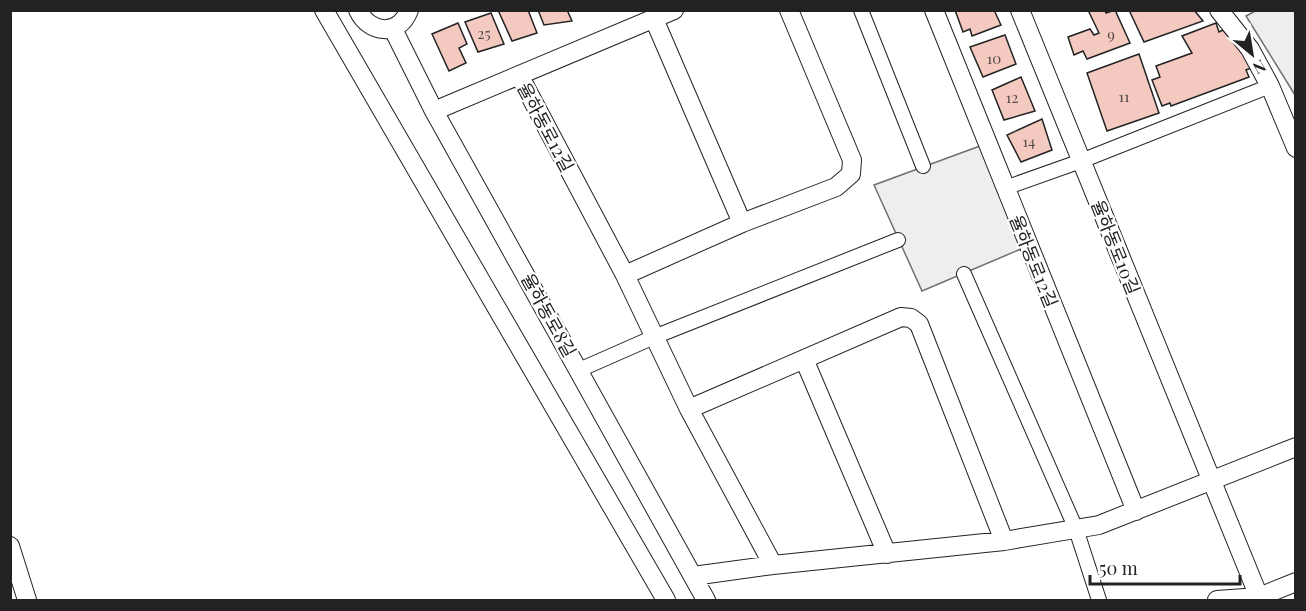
<svg xmlns="http://www.w3.org/2000/svg" width="1306" height="611" font-family="'Playfair Display','Noto Sans KR',serif">
<style>
.green{fill:#eee;stroke:#6f6f6f;stroke-width:1.5}
.building{fill:#f3c9c0;stroke:#222;stroke-width:1.5}
.lines{fill:none;stroke-linecap:round;stroke-linejoin:round}
.pedestrian-casing{stroke:#222;stroke-width:16}
.minor-casing{stroke:#222;stroke-width:20}
.pedestrian{stroke:#fff;stroke-width:14}
.minor{stroke:#fff;stroke-width:18}
.labels{text-anchor:middle;dominant-baseline:central;stroke-width:4.5;stroke-linejoin:round;paint-order:stroke}
.number-label{font-size:15px;fill:#564c4a}
.street-label{font-size:18px;fill:#222;stroke:#fff}
</style>
<rect width="100%" height="100%" fill="#fff"/>
<path class="green" d="M1255,11H1295V95L1246,16Z
M988,143L1028,246L922,291L874,185Z"/>
<path class="building" d="M498,10H528L537,33L512,41Z
M538,10H567L572,21L544,25Z
M955,10H994L1001,25L972,36L970,29L963,32Z
M1088,10H1105L1106,13L1115,10L1130,43L1087,59L1083,51L1074,55L1068,37L1090,29L1094,35L1099,33Z
M1129,10H1194L1203,21L1144,42Z
M491,13L504,44L478,52L465,22Z
M458,23L467,44L459,48L466,63L449,71L432,34Z
M1216,23L1219,32L1223,30L1254,67L1246,70L1249,77L1171,106L1170,103L1162,106L1152,80L1160,77L1156,66L1192,53L1182,36Z
M1005,35L1016,64L983,77L970,47Z
M1139,54L1159,113L1107,131L1087,73Z
M1021,77L1035,111L1004,120L992,90Z
M1042,119L1052,150L1021,162L1007,135Z"/>
<g class="lines">
<g class="pedestrian-casing">
<path id="pedestrian" d="M861,10L923,166
M1005,188L1081,161L1270,86
M964,274L1076,529L1099,600
M579,370L654,337L898,240"/>
</g>
<g class="minor-casing">
<path id="minor" d="M324,10L666,600
M358,10C369,34 399,37 409,10
M934,10L1136,511
M1020,10L1259,597
M1219,10L1250,49L1270,86L1296,148
M654,19L742,223
M393,29L434,111L706,600
M519,75L625,275L689,409L773,565
M434,111L674,10
M625,275L742,223L836,187L851,174L852,160L789,10
M804,359L887,554
M689,409L901,317L911,318L919,324L1004,541
M10,546L27,600
M693,576L773,565L1004,541L1099,525L1296,447
M1217,600L1259,597L1296,582"/>
</g>
<use href="#pedestrian" class="pedestrian"/>
<use href="#minor" class="minor"/>
</g>
<g class="labels">
<g class="number-label">
<text x="484" y="33">25</text>
<text x="1111" y="34">9</text>
<text x="994" y="58">10</text>
<text x="1124" y="96">11</text>
<text x="1012" y="97">12</text>
<text x="1029" y="141">14</text>
</g>
<g class="street-label">
<text transform="translate(546 127) rotate(62)">율하동로12길</text>
<text transform="translate(1116 247) rotate(68)">율하동로10길</text>
<text transform="translate(1034 261) rotate(68)">율하동로12길</text>
<text transform="translate(549 315) rotate(61)">율하동로8길</text>
</g>
</g>
<rect width="1306" height="611" fill="none" stroke="#222222" stroke-width="24"/>
<g transform="translate(1252 54) rotate(150)" stroke="#ffffff" stroke-width="4.5" paint-order="stroke">
<path d="M0-4.5L10 22L0 15L-10 22Z" fill="#222222"/>
<text y="-9" font-size="16" font-weight="bold" text-anchor="middle" fill="#222222">N</text>
</g>
<path d="M1090 575v9h150v-9" fill="none" stroke="#222222" stroke-width="3"/>
<text x="1099" y="575" font-size="18" fill="#222222" stroke="#ffffff" stroke-width="4.5" paint-order="stroke">50 m</text>
</svg>
